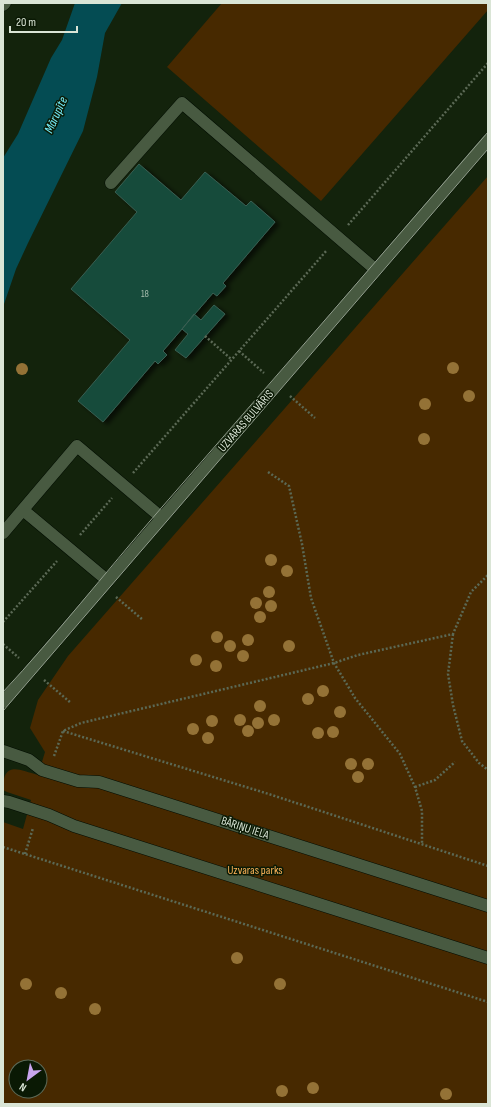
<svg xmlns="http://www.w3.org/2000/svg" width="491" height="1107" font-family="'Sofia Sans Condensed',sans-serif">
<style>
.green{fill:#472900;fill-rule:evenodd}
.water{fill:#044c53}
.building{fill:#124b3b;stroke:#3a5e52;filter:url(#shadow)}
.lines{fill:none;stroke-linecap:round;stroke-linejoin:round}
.minor-casing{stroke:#010c00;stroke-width:13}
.path{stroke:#5b6955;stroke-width:2.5;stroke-dasharray:2 2;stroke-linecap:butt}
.minor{stroke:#485a41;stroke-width:12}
.tram{stroke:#919e8c;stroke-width:1}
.tree{fill:#947236}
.labels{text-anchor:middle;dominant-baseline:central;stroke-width:3;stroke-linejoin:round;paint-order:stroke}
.number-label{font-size:10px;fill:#a8beaf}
.street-label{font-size:12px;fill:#dae5d6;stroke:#0a1904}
.park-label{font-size:12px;fill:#fdb359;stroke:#0a1904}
.water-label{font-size:13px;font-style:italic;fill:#74ecf9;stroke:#0a1904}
</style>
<defs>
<filter id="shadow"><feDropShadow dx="4.5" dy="2.5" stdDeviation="2" flood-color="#0009"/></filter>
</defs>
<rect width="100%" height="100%" fill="#13230c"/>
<path class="green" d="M222,3H488V10L321,201L167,67Z
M488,176V1104H3V822L23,829L31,800L7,792L3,790C3,760 19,770 38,775L45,752L30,728L38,700L68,656ZM16,1067H40V1091H16Z"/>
<path class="water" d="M75,3H122L105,33L97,77L83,131L28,243L16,269L3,307V158L18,134L51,58L62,40Z"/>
<path class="building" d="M139,164L181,200L205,172L246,206L251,201L275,222L223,283L226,286L217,296L213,293L163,351L167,355L158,364L155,361L103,422L78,401L130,340L71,289L137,212L115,192Z
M214,305L225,314L186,358L175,350L188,334L182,329L194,314L201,320Z"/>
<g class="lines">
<g class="minor-casing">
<path id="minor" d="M3,5L5,3
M111,183L182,103L376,270
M23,510L108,581
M3,533L77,446L162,518
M3,702L488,140
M3,751L29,760L42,770L78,781L99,782L488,906
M3,801L9,802L49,815L74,826L488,958"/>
</g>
<path class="path" d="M348,225L488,63
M205,336L231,359
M239,351L264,373
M290,396L315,418
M268,472L289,486L302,544L311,598L334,663L355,698L400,754L415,787L422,811V844
M133,473L327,250
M80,535L112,498
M116,597L143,620
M3,622L57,561
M453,634L448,674L453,705L462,741L479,763L488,770
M3,644L19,658
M44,680L71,703
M63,731L272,795L488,866
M54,756L63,731L81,723L334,663L358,655L453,634L471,592L488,575
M415,787L435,780L455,762
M3,847L488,1002
M25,854L33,828"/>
<use href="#minor" class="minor"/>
<path class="tram" d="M3,692C56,635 105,573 156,514C267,387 378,259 488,132
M3,711L488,149"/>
</g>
<g class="tree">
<circle cx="453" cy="368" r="6"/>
<circle cx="22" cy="369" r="6"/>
<circle cx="469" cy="396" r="6"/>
<circle cx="425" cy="404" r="6"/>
<circle cx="424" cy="439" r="6"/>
<circle cx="271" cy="560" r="6"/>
<circle cx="287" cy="571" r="6"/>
<circle cx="269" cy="592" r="6"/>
<circle cx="256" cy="603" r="6"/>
<circle cx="271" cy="606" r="6"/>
<circle cx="260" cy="617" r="6"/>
<circle cx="217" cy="637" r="6"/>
<circle cx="248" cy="640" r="6"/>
<circle cx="230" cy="646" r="6"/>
<circle cx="289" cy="646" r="6"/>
<circle cx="243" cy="656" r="6"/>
<circle cx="196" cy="660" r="6"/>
<circle cx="216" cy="666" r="6"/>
<circle cx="323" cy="691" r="6"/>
<circle cx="308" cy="699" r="6"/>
<circle cx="260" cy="706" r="6"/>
<circle cx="340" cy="712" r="6"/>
<circle cx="240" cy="720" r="6"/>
<circle cx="274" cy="720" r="6"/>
<circle cx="212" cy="721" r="6"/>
<circle cx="258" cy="723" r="6"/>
<circle cx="193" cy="729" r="6"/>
<circle cx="248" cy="731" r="6"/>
<circle cx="333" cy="732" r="6"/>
<circle cx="318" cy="733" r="6"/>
<circle cx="208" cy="738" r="6"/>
<circle cx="351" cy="764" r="6"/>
<circle cx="368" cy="764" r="6"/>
<circle cx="358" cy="777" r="6"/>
<circle cx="237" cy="958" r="6"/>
<circle cx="26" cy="984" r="6"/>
<circle cx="280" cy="984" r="6"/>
<circle cx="61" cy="993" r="6"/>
<circle cx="95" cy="1009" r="6"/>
<circle cx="313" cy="1088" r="6"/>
<circle cx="282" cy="1091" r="6"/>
<circle cx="446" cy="1094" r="6"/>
</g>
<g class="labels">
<g class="number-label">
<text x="145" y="294">18</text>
</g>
<g class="street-label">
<text transform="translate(246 421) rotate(-49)">UZVARAS BULVĀRIS</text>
<text transform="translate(245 828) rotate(18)">BĀRIŅU IELA</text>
</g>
<g class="park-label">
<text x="255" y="870">Uzvaras parks</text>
</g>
<g class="water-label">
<text transform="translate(56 115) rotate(-66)">Mārupīte</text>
</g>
</g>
<rect width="491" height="1107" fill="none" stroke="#dae5d6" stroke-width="8"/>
<g transform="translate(28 1079) rotate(212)"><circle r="19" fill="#0a1904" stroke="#5d6b58"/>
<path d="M0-3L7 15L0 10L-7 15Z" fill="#c9a5ee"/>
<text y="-6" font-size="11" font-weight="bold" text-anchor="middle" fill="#dae5d6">N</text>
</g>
<path d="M10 26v6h67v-6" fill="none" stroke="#dae5d6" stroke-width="2"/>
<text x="16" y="26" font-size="12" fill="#dae5d6" stroke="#0a1904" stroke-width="3" paint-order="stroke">20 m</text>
</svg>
